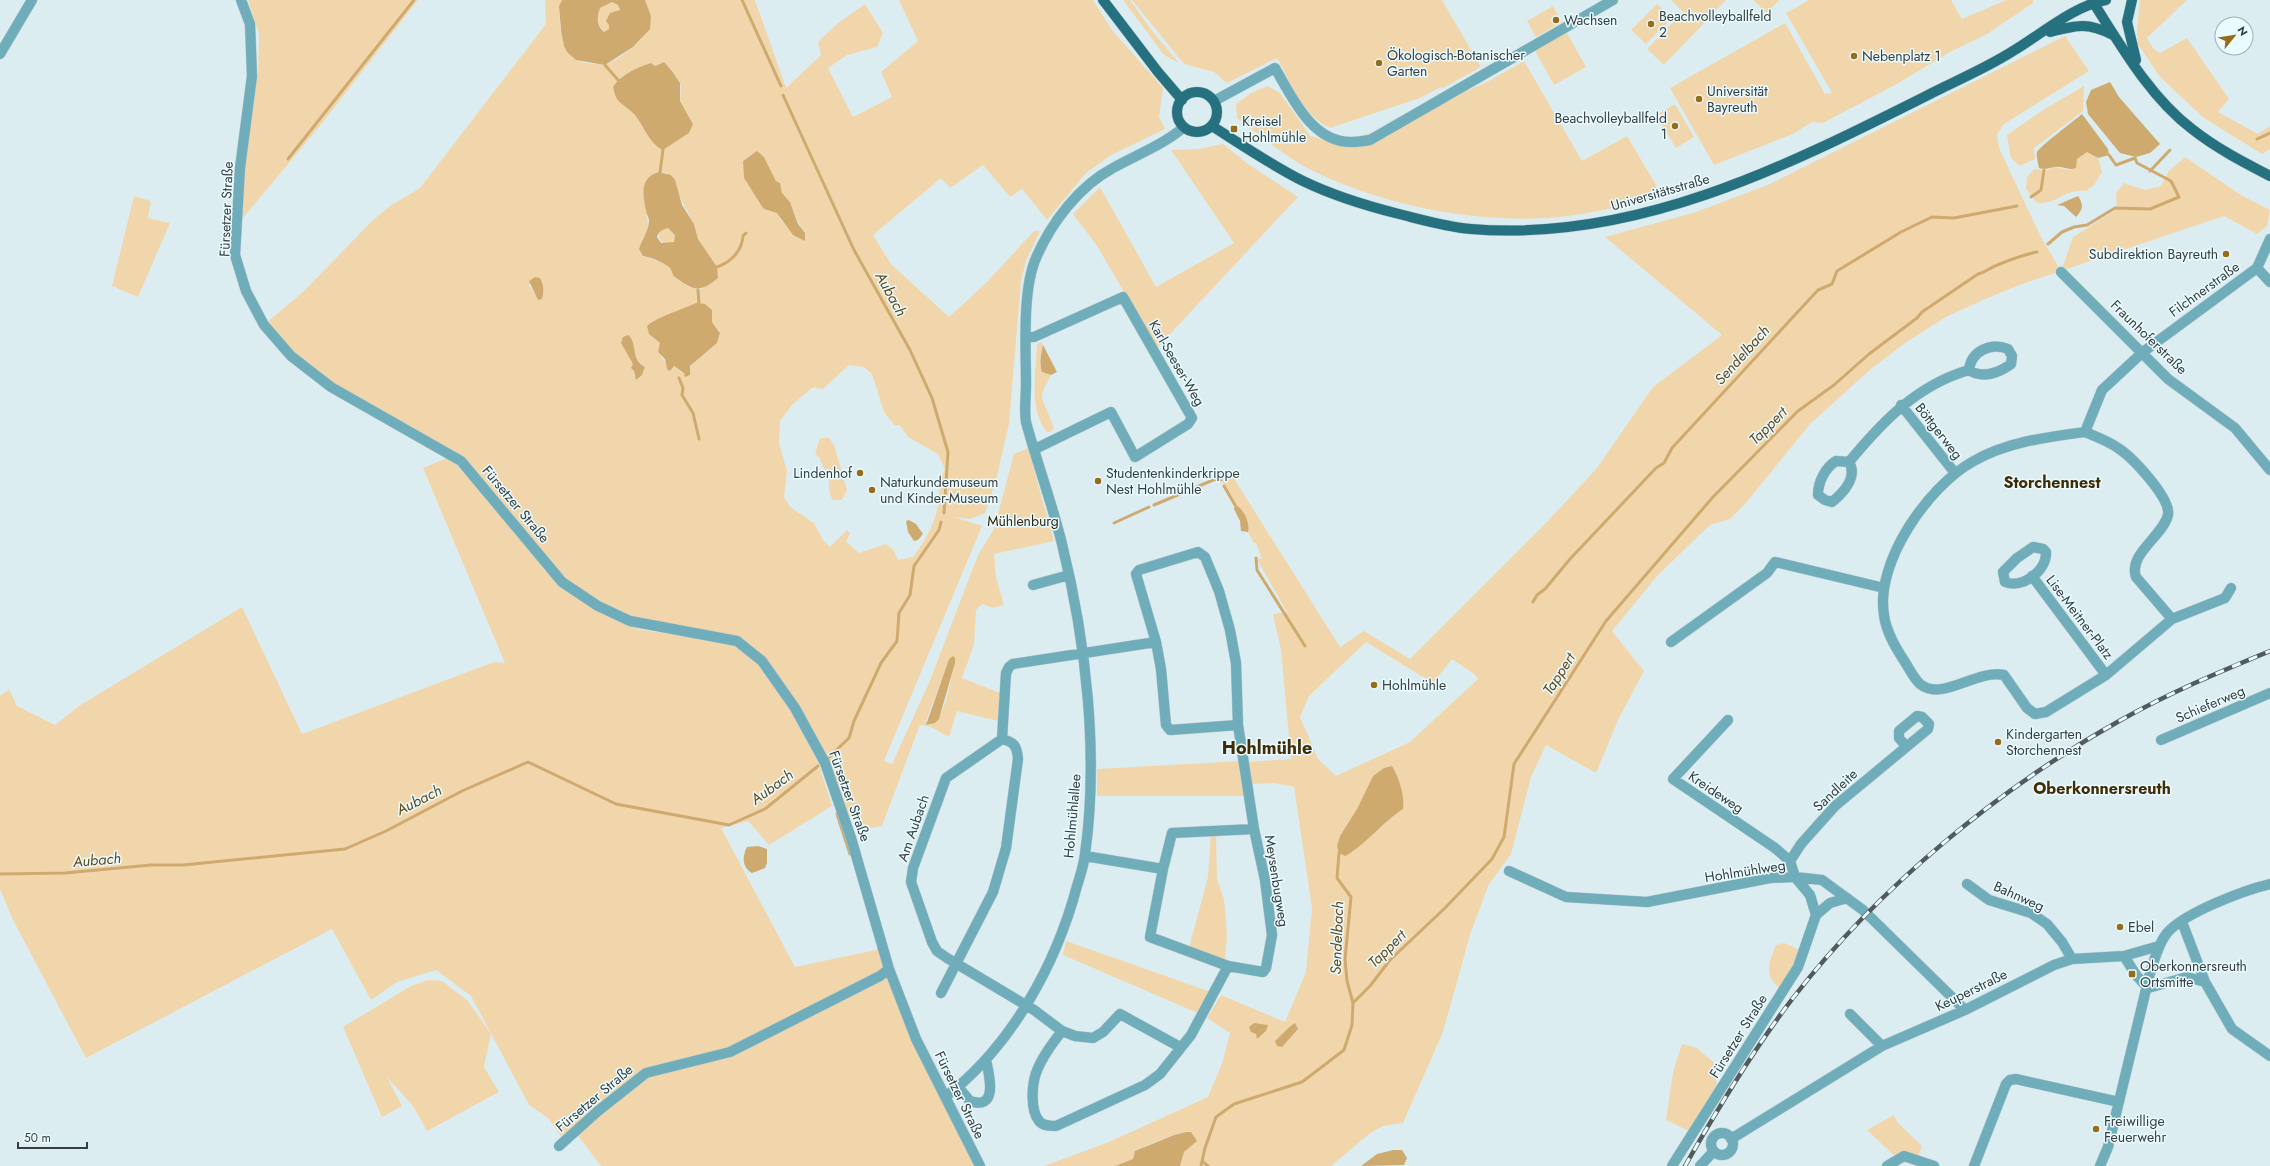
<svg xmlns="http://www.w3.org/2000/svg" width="2270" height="1166" font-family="Jost,sans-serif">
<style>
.green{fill:#f2d6ab;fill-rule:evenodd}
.water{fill:#cfaa6f;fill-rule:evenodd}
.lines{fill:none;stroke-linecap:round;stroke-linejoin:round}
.stream{stroke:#cfaa6f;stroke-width:3}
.minor-casing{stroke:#bbcace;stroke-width:11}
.major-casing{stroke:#bbcace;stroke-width:11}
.minor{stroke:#6fadbb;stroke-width:10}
.major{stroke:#267180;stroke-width:10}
.rail-casing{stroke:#525b5c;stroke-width:4.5}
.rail{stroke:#e9fbff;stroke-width:3;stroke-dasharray:9;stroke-linecap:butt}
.poi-dot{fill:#976c18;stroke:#e9fbff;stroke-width:1.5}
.labels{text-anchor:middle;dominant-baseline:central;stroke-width:3;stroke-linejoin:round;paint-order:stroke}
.poi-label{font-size:14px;fill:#373e3f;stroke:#e9fbff;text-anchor:start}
.street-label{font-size:14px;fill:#373e3f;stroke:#e9fbff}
.park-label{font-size:14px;fill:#36260b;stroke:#e9fbff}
.water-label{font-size:15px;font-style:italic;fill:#63491c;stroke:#e9fbff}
.quarter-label{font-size:16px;font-weight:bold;fill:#412c05;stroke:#e9fbff}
.district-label{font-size:18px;font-weight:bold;fill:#412c05;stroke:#e9fbff}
</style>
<rect width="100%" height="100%" fill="#dcedf2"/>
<path class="green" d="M248,0H418L319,127L237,225L252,76L258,75L259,34Z
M545,0H562C555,14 563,53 577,60C585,64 597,64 605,65C624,56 648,40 651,17C651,13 646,5 645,0H755L786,88L821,55L818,42L838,23L865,4L883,33L877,47L847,55L828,68L853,117L892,97L881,72L918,41L899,0H1093L1112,30L1163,88L1159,117L1165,129L1111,155L1086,173L1047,220L1022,189L1010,197L983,165L950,188L941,178L873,235L891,264L949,317L985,284L1034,231H1040L1026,261L1021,281L1009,424L995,484L985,513L970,519L954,517L982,526L884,761L892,764L929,683L978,555L994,529L1014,454L1028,448L1054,541L994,554L996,577L1004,605L993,608L982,604L976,610L974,645L962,678L1000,693L998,721L957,711L949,737L929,726L920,725L882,826L863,829L848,815L830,761L762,661L737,641L630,621L562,582L461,461L331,387L264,325L304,291L373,220L390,206L420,188L546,24ZM651,63L655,66L660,63L668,66L675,75L681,86L680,101L693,124L689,133L663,150C650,142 644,129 636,116C628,104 618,103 613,87L623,76ZM757,151L764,157L776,181L780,183L782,193L790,202L799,224L805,233L785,225L777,213L764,209L744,178L743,161ZM659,172L667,173L694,224L698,239L713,263L715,280L701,289L689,287L674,275L671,268L666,264L643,256L640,247C663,226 625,186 659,172ZM535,277L540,278L543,286V296L539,300L529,285ZM696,303L705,305L712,310V322L720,332C718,352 694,355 689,371L681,372C676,365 661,364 660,353C659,350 660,347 660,343L649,334L662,318ZM634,345C632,353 639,363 645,367L642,375L634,376L633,364L624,347ZM849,365L864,367L872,374L884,412L894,425H900L908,437L938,454L945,469C938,482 940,499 936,514C931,530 923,544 913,557L898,560L894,551L886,544L859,553L846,542L850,533L847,530L830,547L823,540L814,523L790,507L784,497L787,471L779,443L780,421L792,405L813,387L823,389ZM949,659L955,663C949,681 948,717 929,725L926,721Z
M1123,0H1130L1153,32L1179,63L1164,55Z
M1132,0H1442L1481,67L1443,88L1441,87L1420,98L1330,128C1303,116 1291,83 1277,58L1227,83L1214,72L1184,64Z
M1671,0H1726L1664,65L1647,49L1683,12Z
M1753,0H1779L1767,13Z
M1809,0H1951L1962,19L2006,0H2033V3L1987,34L1950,52L1895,85L1823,123L1812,122L1795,133L1714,165L1670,88L1785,23L1825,94L1832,93L1786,13Z
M2140,0H2187L2147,38L2153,48L2160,53L2187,38L2229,99L2218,112L2258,134L2270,126V149L2262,154L2204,118L2160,77L2138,44L2137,31Z
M612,2L618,5L620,10L613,14L609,30L604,32C596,26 597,16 600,8Z
M1657,4L1672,18L1646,44L1631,30Z
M1553,6L1562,22L1536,37L1527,21Z
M1566,31L1586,67L1554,85L1534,49Z
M2065,36L2089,71L2004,124L1997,134L1999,148L2041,237L2061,271L2073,237L2117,209L2116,193L2124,183L2145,190L2161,186L2169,171L2185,157L2241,195L2270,210L2267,226L2257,234L2224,216L2022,284L1983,300L1946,317L1908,341L1872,368L1810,424L1746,503L1730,519L1710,525L1658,575L1612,631L1644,671L1619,718L1596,773L1546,745L1531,777L1511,854L1488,886L1470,935L1443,1032L1403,1123L1383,1126L1369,1134L1331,1166H1180L1184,1152L1196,1141L1191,1132C1173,1132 1152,1144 1135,1151L1133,1159L1115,1166H1044L1109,1142L1208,1097L1222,1064L1230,1033L1207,1018L1221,995L1285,1022L1306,972L1312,908L1294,787L1274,783L1252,784L1249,762L1291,759L1281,650L1273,614L1287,612L1256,558L1262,559L1256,543H1254L1248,532C1252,520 1240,510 1234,503C1229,497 1225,488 1222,481L1233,477L1340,647L1364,631L1410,659L1547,522L1597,468L1653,387L1722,335L1605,237L1696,212L1770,184ZM1366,642L1433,683L1452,659L1474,674L1478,679L1410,742L1336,776L1318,759L1300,717L1309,696ZM1392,766C1417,805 1377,828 1352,853L1340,836L1357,809L1373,776Z
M1524,61L1582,161L1627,136L1659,190L1658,197C1629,205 1598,212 1568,216C1485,226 1386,207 1311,170C1284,156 1261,136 1237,118L1236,104L1251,93L1267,86L1280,93L1310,136L1338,144L1390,126L1487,82Z
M2084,86L2083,111L2034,148L2035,159L2020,166L2011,158L2007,135L2043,110Z
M1675,104L1694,137L1676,148L1656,115Z
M1223,144L1248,164L1298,197L1157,348L1097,246L1073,214L1100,187L1156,287L1234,243L1171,150L1199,149Z
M2087,151L2098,158L2102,172L2094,185L2086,191C2062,189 2058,205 2037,203L2026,189L2027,177L2034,169L2048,170L2055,167L2069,170L2075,168L2077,159Z
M134,196L151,201L148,218L170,223L138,297L112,286Z
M659 236a8 8 0 1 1 16 0a8 8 0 1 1-16 0Z
M1041,342L1043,345C1041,354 1039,363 1042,372L1051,375L1043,391L1042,398L1054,428L1050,432H1047C1028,409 1036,372 1037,344Z
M820,438H829L834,445L847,490L842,500H833C827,492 831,482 827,474C825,468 821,465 820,458L815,454Z
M449,457L508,520L561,584L637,629L736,644L760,663L791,711L818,762L832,806L769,845L748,821L721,828L795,967L880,949L978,1166H601L572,1128L561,1136L548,1118L529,1105L471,996L436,970L397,982L371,1000L332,929L86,1058L13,920L0,889V696L9,689L17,706L55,725L79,706L242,607L302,734L494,662L505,663L423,468Z
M1241,761L1245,796H1097V769Z
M1211,833H1216L1217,879L1224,899L1227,933L1225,961L1189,948L1208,877Z
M1066,941L1211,992L1200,1014L1063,955Z
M1784,943L1800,950L1797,962L1779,989C1777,985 1771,980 1770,976C1767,966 1772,954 1776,945Z
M428,980L442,981L468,1001L491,1034L484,1067L499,1092L427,1131L413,1106L387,1077L402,1106L382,1117L343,1027L411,986Z
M1682,1044L1697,1048L1714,1063L1717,1087L1689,1131L1666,1120L1673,1072Z
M1894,1115L1897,1122L1922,1146L1917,1159H1898L1867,1130Z"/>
<path class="water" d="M562,0H645L651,16L650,29L633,47L605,65L576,60L567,52L564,46L561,30L559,6ZM612,2L618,5L620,10L610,13L606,21L609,25V29L604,32C596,26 597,16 600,8Z
M664,62L672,71L680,83V101L693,124L689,133L663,150C649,144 643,124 634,114C629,108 621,105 617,99C615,96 614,91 613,87C620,75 638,67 651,63L655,66Z
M2110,82L2119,97L2160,144L2150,153L2136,157L2120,153L2088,114L2086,102L2091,90Z
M2082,114L2108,149L2109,155L2098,158L2087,152L2077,159L2076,168C2068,171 2063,166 2055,167C2048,168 2046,170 2039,168C2038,163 2036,156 2037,152C2039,147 2075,120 2082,114Z
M757,151L764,157L776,181L780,183L782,193L790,202L798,224L805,233V241L793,235L777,213L764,209L761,205L744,178L743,161Z
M659,172L671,175L675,180L682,205L694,224L698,239L717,267L718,278C699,294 693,290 675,277C672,275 672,269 669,267C661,261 652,258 643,256L639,249C642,240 649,230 649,220C649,217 646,214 646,211C643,196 639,177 659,172ZM668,228L675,235L674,242L661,243L657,237C658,232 663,229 668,228Z
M2078,196C2084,205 2083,210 2076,217L2064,206L2057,205Z
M535,277L540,278C544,284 544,292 542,299L538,300L529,281Z
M696,303L705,304L712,310V322L720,333L717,343L690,366V375L685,377L684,373L674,366L670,371L667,369L665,359L658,352L660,343L649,334L647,326C653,319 685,308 696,303Z
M628,335C638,343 630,359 645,367L642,375L636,380L634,371L631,368L633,364L621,343L623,337Z
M1043,345L1057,372L1051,375L1042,372C1039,363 1041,354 1043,345Z
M1235,505C1243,507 1251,524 1248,532L1241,531L1240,521L1234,509Z
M909,520L916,524L923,534L918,540L914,541L908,532L906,521Z
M953,656L955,658V663L939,719L935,723L926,725L949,659Z
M1392,766C1399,777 1405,796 1403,809C1385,820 1361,849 1345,856L1339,853L1337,846L1340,836L1357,809L1373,776L1384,768Z
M758,846L767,849V863L765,868L752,873C742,867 742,857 747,847Z
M1254,1023L1268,1025L1266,1031L1257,1039L1256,1034L1251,1032L1249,1027Z
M1295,1023L1298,1029L1282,1047L1277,1046L1275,1041C1282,1035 1287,1028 1295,1023Z
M1186,1132H1191L1197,1141L1184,1152L1180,1166H1115L1133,1159L1135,1151L1174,1135Z
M1393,1150H1402L1407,1158L1404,1165L1361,1166L1377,1154Z"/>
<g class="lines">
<path class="stream" d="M742,0L781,86
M605,65L618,80
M783,95L854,250L910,350L932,398L948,452L944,513
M2257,139L2270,133
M288,159L414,0
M2150,171L2170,150
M660,172L663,150
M2031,197L2041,190L2044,170
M2048,244L2062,232L2074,227L2087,225L2115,208L2150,209L2179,197L2171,181L2137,163L2135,158L2116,165L2109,155
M717,267C731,262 742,251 743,236L746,233
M698,290L699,304
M679,378L683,388L682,395L693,413L699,439
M1224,486L1235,505
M1154,505L1218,478L1221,480
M1114,523L1149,507
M1256,558L1257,570L1305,646
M1533,602L1537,595L1545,589L1570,559L1656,468L1664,463L1672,448L1818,290L1832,284L1837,271L1901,232L1932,217L1954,218L2017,206
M827,759L849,738L854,721L881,663L897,641L899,613L910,595L914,566L939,530L941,522
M837,814L850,854
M0,874L65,873L151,865H183L345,849L386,831L462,791L528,762L616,804L729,825L765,809L818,766
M1353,1003L1370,986L1390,960L1445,908L1492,859L1504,837L1514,764L1606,621L1713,497L1798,411L1834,385L1869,354L1917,318L1922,312L1978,274C1986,272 1988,269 1995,266C2009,260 2022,255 2037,252
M1202,1161L1208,1166
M1201,1166L1205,1148L1216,1117L1234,1104L1302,1082L1344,1050L1352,1025L1353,1003L1347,981L1345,959L1351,897L1337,878L1339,853"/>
<g class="minor-casing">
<path id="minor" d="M241,0L250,24L252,76L240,168L235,255L246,291L264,325L291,356L331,387L461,461L562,582L598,606L630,621L737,641L762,661L795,708L825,763L851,838L889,969L916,1039L980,1166
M0,54L32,0
M1214,101L1275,68C1292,97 1312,143 1352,142C1358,142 1364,141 1370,140L1613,0
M2257,268L2270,282
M2061,272L2168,379L2235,428L2270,470
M1026,337H1034L1123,297L1192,418L1188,424L1135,457L1111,412L1035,449
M1901,405L1955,473
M2085,432C2097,437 2108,441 2118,448C2132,457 2171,498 2168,515C2163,536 2128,554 2136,577L2172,619L2106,675L2046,712L2035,714L2027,708L2004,675C1976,669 1942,702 1920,684C1913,678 1908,666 1903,659C1894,645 1886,631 1884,615C1875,562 1928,487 1972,462C2006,442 2047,437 2085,432Z
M2085,432L2102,390L2143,352L2257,268L2270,239
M1836,461L1849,462C1858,477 1843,493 1832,502L1825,500L1818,495C1818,482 1825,468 1836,461Z
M1849,462C1882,422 1917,385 1969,370C1982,379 1999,373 2011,364L2012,356L2008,349C1991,342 1971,351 1969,370
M2033,547L2043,549L2046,552C2047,571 2022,589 2005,582L2003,572L2017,558Z
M2032,576L2106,675
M1033,585L1069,575
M2172,619L2225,598L2231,588
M1156,642L1136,574L1139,570L1198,552L1205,557L1219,591L1230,630L1236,663L1238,725
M1671,642L1767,573L1775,562L1884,588
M1728,720L1673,779L1775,848L1790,861
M2161,740L2270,693
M1085,856L1163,869L1172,833L1254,829L1238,725L1170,730L1166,725L1161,669L1156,642L1013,664L1009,667L1006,673L1002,739L946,778L913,868L911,882L932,942L937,951L947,958L1034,1010L1062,1031L1075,1036L1093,1038L1103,1032L1120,1014L1180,1047
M1790,861L1801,844L1835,806L1928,729L1929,724L1922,717L1917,716L1899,731V738L1906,746
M1790,861L1795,877L1810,895L1816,915
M1163,869L1150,937L1228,966L1263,972L1266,968L1272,935L1265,880L1254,829
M1509,871L1566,897L1647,902L1770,878L1795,877L1822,880L1863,910L1965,1010
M1967,884L1989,900L2031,913L2047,924L2062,942L2072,959
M2182,922L2205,982
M2124,956L2136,975L2148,988
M2148,988L2187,977L2205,982L2232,1029L2270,1056
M941,993L993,892L1006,848L1018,759C1017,746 1014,742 1002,739
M1850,1014L1882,1046
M1062,1031C1052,1044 1042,1057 1036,1073C1032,1085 1030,1110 1039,1121C1043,1126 1050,1126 1056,1126L1145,1085L1160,1074L1191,1035L1228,966
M958,1087L970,1101C999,1111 989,1074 986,1060
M945,1097C1011,1047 1056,965 1077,886C1080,876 1084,865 1085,854C1099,755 1086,641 1062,544C1052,503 1037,463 1026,422C1024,411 1026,396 1026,384C1026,349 1022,290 1036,258C1051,223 1079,186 1113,168C1138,154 1163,145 1184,127
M1711 1144a11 11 0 1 1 22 0a11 11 0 1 1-22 0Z
M1731,1139L1882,1046L1965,1010L2054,965L2072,959L2124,956L2159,946
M559,1146L598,1111L646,1073L730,1052L880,976L889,969
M1672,1166L1798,967L1816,915L1830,903L1847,898
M1700,1166L1714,1151
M1887,1166L1904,1156L1934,1166
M1974,1166L2006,1084L2010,1080L2016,1079L2119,1102
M2100,1166L2108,1147L2150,973C2155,959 2158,944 2167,933C2184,913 2244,890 2270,884"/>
</g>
<g class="major-casing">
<path id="major" d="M1103,0L1158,72L1182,100
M2132,0L2127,22L2136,60
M2093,2C2121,46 2150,97 2192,129C2216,148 2243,162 2270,176
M2050,32C2077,25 2088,22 2113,35
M1177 112a20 20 0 1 1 40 0a20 20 0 1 1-40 0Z
M1212,126C1242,145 1271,165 1303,181C1334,196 1367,206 1399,214C1423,220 1447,227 1471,229C1642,243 1796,161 1944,87C1967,76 1991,65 2013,51C2040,35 2075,5 2106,0"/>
</g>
<use href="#minor" class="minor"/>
<use href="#major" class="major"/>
<g class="rail-casing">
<path id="rail" d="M1685,1166C1718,1108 1753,1050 1793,998C1879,887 1999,788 2121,720C2169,693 2219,672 2270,651"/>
</g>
<use href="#rail" class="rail"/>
</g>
<g class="poi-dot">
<circle cx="1556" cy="20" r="4"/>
<circle cx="1651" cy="24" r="4"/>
<circle cx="1854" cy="56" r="4"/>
<circle cx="1379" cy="63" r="4"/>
<circle cx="1699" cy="99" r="4"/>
<circle cx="1675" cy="126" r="4"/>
<rect x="1230" y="125" width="8" height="8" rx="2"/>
<circle cx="2226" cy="254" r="4"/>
<circle cx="860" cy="473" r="4"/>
<circle cx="1098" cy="481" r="4"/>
<circle cx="872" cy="490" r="4"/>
<circle cx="1374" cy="685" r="4"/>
<circle cx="1998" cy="742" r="4"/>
<circle cx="2120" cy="927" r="4"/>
<rect x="2128" y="970" width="8" height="8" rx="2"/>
<circle cx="2096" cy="1129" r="4"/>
</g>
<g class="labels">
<g class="poi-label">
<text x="1659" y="16">Beachvolleyballfeld<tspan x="1659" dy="16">2</tspan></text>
<text x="1564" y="20">Wachsen</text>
<text x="1387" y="55">Ökologisch-Botanischer<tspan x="1387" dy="16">Garten</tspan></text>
<text x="1862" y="56">Nebenplatz 1</text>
<text x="1707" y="91">Universität<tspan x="1707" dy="16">Bayreuth</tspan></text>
<text x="1667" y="118" text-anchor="end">Beachvolleyballfeld<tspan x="1667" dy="16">1</tspan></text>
<text x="1242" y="121">Kreisel<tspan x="1242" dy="16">Hohlmühle</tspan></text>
<text x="2218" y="254" text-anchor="end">Subdirektion Bayreuth</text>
<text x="852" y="473" text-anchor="end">Lindenhof</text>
<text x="1106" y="473">Studentenkinderkrippe<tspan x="1106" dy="16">Nest Hohlmühle</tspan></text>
<text x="880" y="482">Naturkundemuseum<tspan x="880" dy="16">und Kinder-Museum</tspan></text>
<text x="1382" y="685">Hohlmühle</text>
<text x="2006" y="734">Kindergarten<tspan x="2006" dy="16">Storchennest</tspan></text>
<text x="2128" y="927">Ebel</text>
<text x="2140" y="966">Oberkonnersreuth<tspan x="2140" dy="16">Ortsmitte</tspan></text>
<text x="2104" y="1121">Freiwillige<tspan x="2104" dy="16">Feuerwehr</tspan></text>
</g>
<g class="street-label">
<text transform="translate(1660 192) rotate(-16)">Universitätsstraße</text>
<text transform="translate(226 209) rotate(-88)">Fürsetzer Straße</text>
<text transform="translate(2204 289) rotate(-36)">Filchnerstraße</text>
<text transform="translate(2149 337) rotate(44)">Fraunhoferstraße</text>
<text transform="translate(1177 363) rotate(60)">Karl-Seeser-Weg</text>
<text transform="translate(1939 431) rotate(52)">Böttgerweg</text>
<text transform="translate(516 504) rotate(50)">Fürsetzer Straße</text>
<text transform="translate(2080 617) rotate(53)">Lise-Meitner-Platz</text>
<text transform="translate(2210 704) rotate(-23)">Schieferweg</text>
<text transform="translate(1835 790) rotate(-43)">Sandleite</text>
<text transform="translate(1716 792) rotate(34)">Kreideweg</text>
<text transform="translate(850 796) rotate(70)">Fürsetzer Straße</text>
<text transform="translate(1072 816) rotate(-85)">Hohlmühlallee</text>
<text transform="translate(913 828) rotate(-71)">Am Aubach</text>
<text transform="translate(1745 871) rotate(-9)">Hohlmühlweg</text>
<text transform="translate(1277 881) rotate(81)">Meysenbugweg</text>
<text transform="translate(2019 896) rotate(24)">Bahnweg</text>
<text transform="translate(1971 990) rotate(-26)">Keuperstraße</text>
<text transform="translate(1738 1036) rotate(-58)">Fürsetzer Straße</text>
<text transform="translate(960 1095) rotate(64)">Fürsetzer Straße</text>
<text transform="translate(594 1098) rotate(-40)">Fürsetzer Straße</text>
</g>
<g class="park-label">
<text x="1023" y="521">Mühlenburg</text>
</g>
<g class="water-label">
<text transform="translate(891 294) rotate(61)">Aubach</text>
<text transform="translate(1742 355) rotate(-48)">Sendelbach</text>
<text transform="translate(1768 426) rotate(-45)">Tappert</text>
<text transform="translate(1559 674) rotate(-57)">Tappert</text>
<text transform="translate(772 787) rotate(-36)">Aubach</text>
<text transform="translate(419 800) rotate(-27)">Aubach</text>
<text transform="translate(97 860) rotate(-5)">Aubach</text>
<text transform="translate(1337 938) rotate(-88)">Sendelbach</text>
<text transform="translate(1387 949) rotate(-45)">Tappert</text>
</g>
<g class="quarter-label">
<text x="2052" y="482">Storchennest</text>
<text x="2102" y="788">Oberkonnersreuth</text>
</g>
<g class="district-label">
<text x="1267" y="748">Hohlmühle</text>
</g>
</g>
<g transform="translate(2234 36) rotate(60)"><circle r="19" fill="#e9fbff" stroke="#a2afb2"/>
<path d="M0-3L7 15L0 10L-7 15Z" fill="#976c18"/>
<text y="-6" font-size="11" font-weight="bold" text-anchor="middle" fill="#373e3f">N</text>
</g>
<path d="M18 1142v6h69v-6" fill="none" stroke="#373e3f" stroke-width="2"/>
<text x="24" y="1142" font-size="12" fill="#373e3f" stroke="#e9fbff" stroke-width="3" paint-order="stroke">50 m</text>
</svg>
